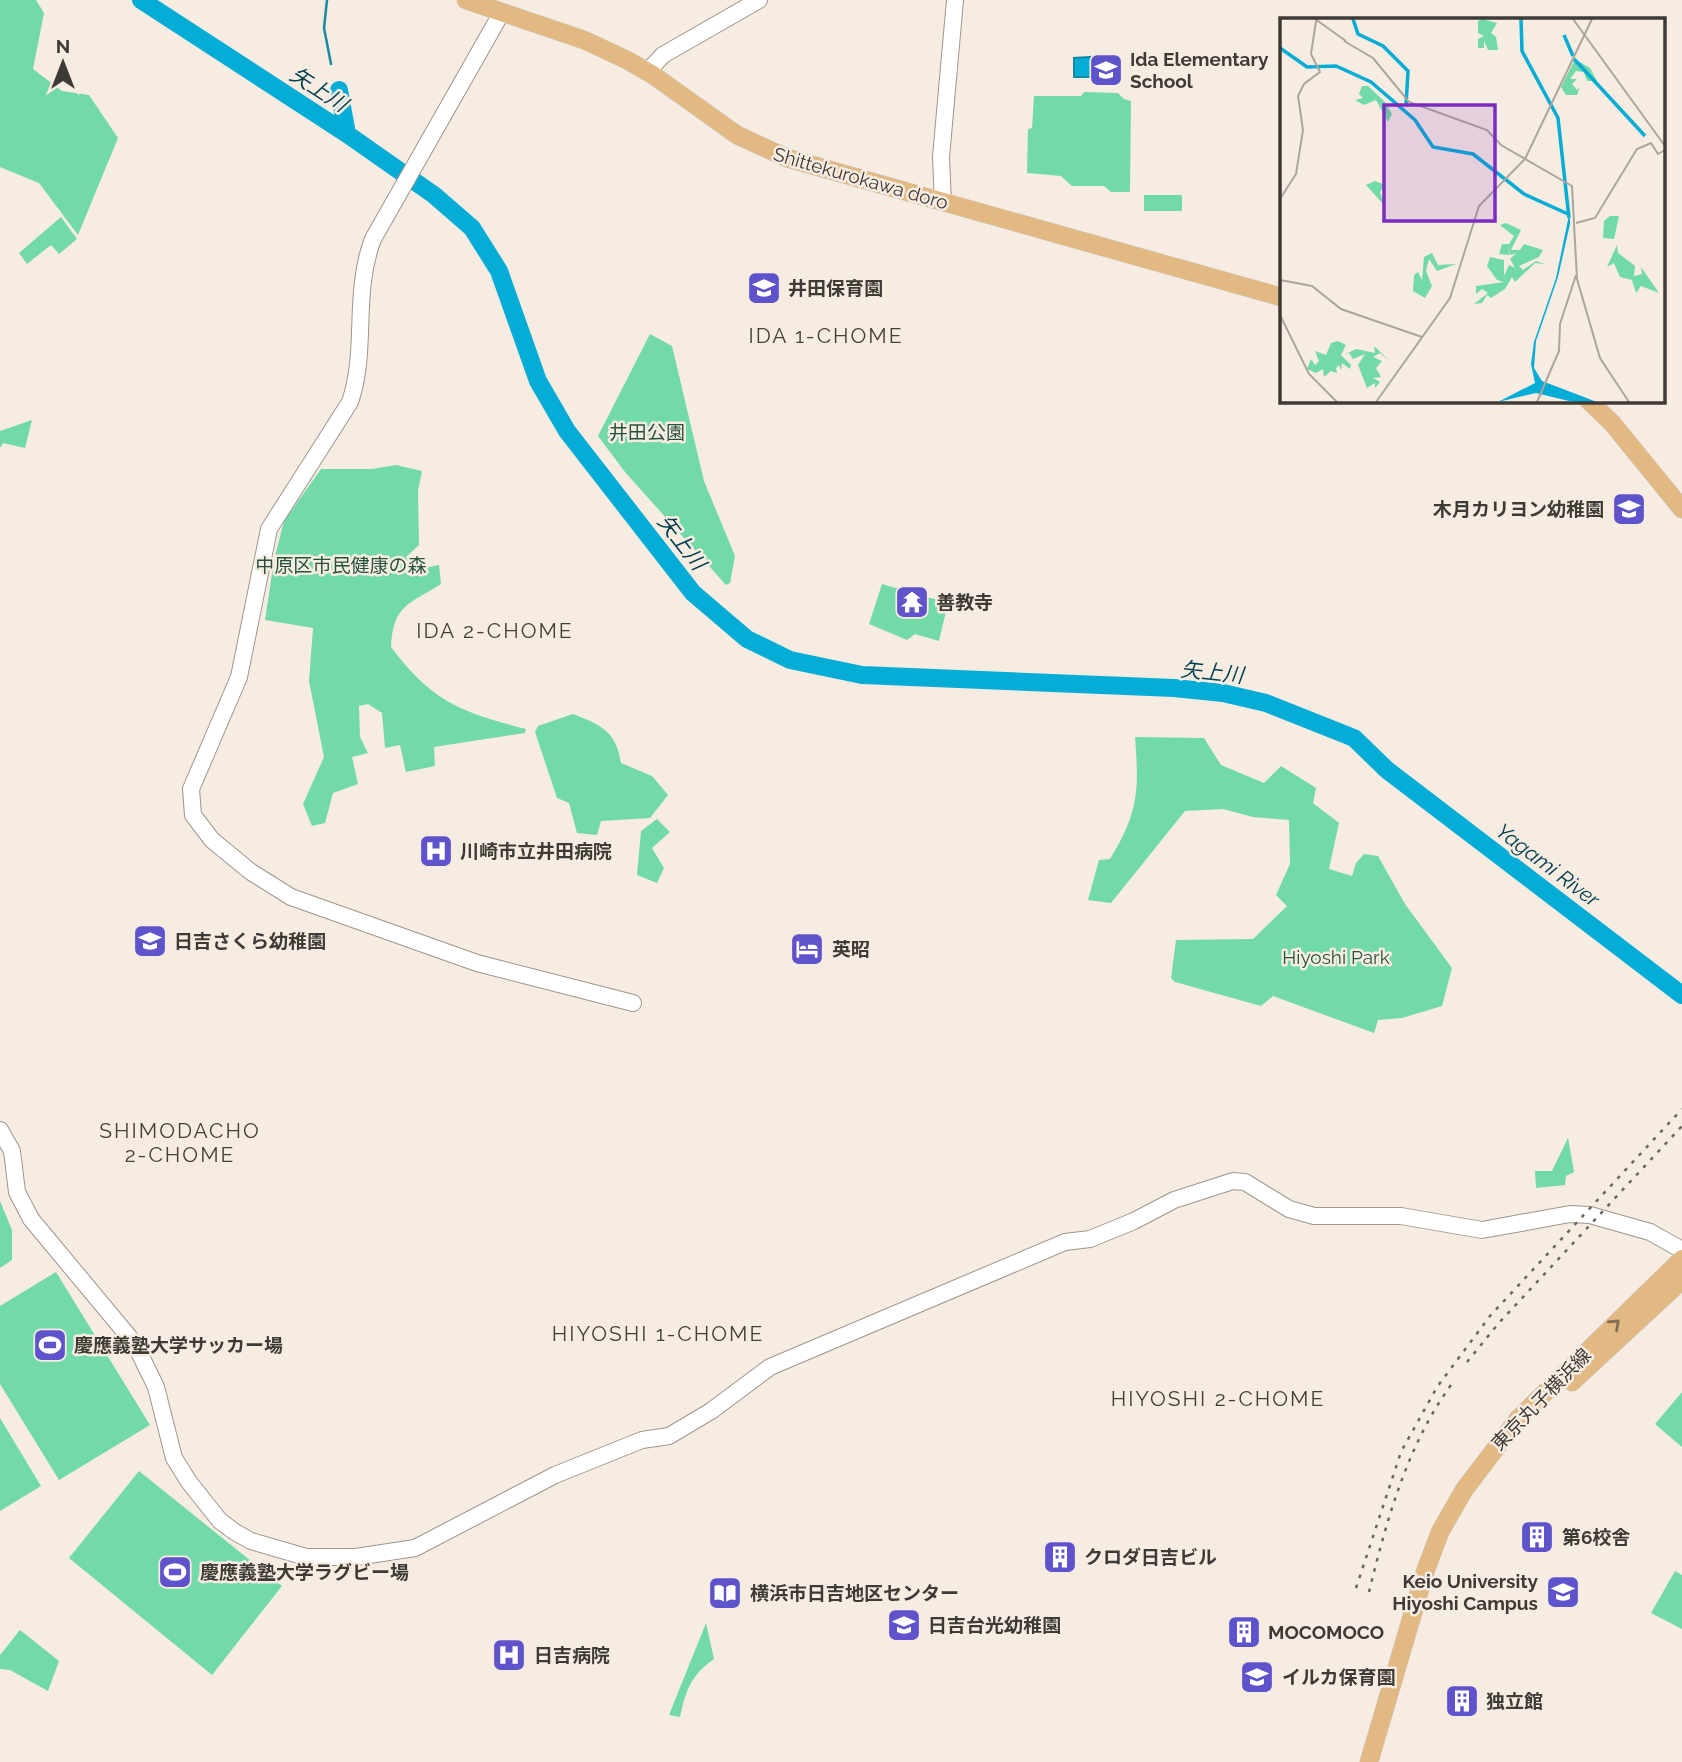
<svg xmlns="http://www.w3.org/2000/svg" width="1682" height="1762" font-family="Raleway,'Noto Sans JP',sans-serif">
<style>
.green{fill:#72d9a8}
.water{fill:#05acd5;stroke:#168aa5;stroke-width:2}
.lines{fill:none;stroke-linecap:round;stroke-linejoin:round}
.stream{stroke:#168aa5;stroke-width:2.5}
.river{stroke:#05acd5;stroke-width:18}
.secondary-casing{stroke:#9f958c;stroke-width:18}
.primary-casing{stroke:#cdcccb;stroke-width:19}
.secondary{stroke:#fff;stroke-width:16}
.primary{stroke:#e2b982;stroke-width:18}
.rail{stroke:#6b655f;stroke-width:2.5;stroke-dasharray:3.5 7;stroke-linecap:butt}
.oneway{stroke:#806d54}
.labels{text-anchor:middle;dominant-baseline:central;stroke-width:5;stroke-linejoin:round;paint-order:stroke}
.poi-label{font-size:19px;font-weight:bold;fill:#3e3a36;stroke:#f7ece2;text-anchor:start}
.street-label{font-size:19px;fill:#3e3a36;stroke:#f7ece2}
.park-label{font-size:19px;fill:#24523d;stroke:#f7ece2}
.water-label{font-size:21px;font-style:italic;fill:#013f50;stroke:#f7ece2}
.neighbourhood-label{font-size:21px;letter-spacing:2px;fill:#473e36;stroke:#f7ece2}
.inset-river{fill:none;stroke:#05acd5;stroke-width:3.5}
.inset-road{fill:none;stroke:#ada59d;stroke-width:2}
.view{fill:#7b2cbf;fill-opacity:0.15;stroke:#7b2cbf;stroke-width:3.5}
.inset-edge{fill:none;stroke:#3e3a36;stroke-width:3.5}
</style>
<rect width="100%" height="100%" fill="#f7ece2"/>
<path class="green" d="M0,0H36L44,13L33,69L62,91L89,95L118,138L78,235L39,183L0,167Z
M1084,92L1118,93L1124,99L1131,101L1130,192H1111L1104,186H1072L1061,176L1027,173L1028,129L1032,128L1034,96H1081Z
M1144,195H1182V211H1144Z
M61,217L77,239L59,254L51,245L27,264L19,253Z
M650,334L672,346L704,481L735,556L730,583L726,585L625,472L598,436Z
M32,420L25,448L3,443L0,448V431Z
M396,465L422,471L418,491L419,545L406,557L414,570L439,565L441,584C410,604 393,604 391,647C432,702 461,712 526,729L525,733L434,747L435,766L406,772L400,745L385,748L382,713L368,704L359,706L360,737L368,753L352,757L358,784L333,793L325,823L312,826L303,804L324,757L309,681L313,628L265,620L274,560L284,521L321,469H372Z
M882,584L948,603L939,641L915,634L907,640L869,624Z
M573,714C601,725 616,731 621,763L652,776L668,795L650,818L601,821L597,835L577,833L569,803L557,798L535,732L538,726Z
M1135,737L1204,738L1221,765L1264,783L1281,766L1316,788L1313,803L1339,823L1329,869L1352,876L1356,863L1364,854L1378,856L1405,904L1452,968L1442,1006L1402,1018L1378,1020L1374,1033L1273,996L1261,1006L1175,982L1171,978L1176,940L1253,939L1287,906L1276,895L1290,864L1289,820L1253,817L1223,809L1185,811L1111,903L1088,900L1099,860L1110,859C1139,812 1139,790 1135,737Z
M657,819L670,832L652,848L664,868L657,883L637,875L641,831Z
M1568,1138L1574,1172L1566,1176L1565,1185L1536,1188L1535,1171H1552Z
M0,1201L12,1230V1260L0,1268Z
M56,1272L150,1425L59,1480L0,1384V1306Z
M1682,1392V1447L1655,1424Z
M0,1418L41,1486L0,1511Z
M139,1471L282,1586L212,1675L69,1558Z
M1675,1571L1682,1575V1629L1651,1613Z
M706,1623L714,1659C691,1675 686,1690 680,1717L669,1715Z
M20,1630L59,1661L48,1691L10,1670L0,1669V1655Z"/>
<path class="water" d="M1106,56L1110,57V77H1074V58Z"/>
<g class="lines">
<path class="stream" d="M327,0L324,28L331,64"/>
<path class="river" d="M141,0L347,134L434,195L472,228L499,271L538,381L567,431L693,593L747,639L790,660L862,675L1174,688L1223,693L1266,703L1354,738L1387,770L1682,995
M339,90L347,134"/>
<g class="secondary-casing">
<path id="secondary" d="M502,12L373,239C352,294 368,350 350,402L269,529L239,677L191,789L193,815L212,840L251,872L291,897L477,963L633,1003
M648,71L663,55L759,0
M943,202L941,157L955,0
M0,1130L12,1151L17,1192L31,1219L135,1344L156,1387L174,1458L189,1482L220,1521L235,1532L251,1541L306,1557H356L415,1548L555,1475L642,1440L669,1436L711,1411L770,1367L1065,1242L1090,1239L1134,1221L1174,1200L1233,1181L1245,1182L1289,1209L1314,1216H1401L1482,1230L1570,1214L1590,1215L1650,1232L1682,1250"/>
</g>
<g class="primary-casing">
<path id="primary" d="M466,0L584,40L627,60L653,75L737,135L787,158L1281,297
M1589,401L1612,423L1682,509
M1572,1382L1682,1280
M1369,1762L1425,1572L1440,1532L1464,1490L1518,1419L1682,1259"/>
</g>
<use href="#secondary" class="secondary"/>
<use href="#primary" class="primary"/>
<path class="rail" d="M1467,1362L1498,1324L1682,1126
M1356,1588L1401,1452L1437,1387L1490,1316L1682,1109
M1369,1592C1387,1519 1407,1446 1451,1385"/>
</g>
<defs><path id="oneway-chevron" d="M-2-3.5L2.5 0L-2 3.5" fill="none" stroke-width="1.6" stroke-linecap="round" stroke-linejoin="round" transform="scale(1.75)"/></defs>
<use class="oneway" href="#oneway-chevron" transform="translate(1615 1324) rotate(-43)"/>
<defs>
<g id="school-square" transform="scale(1.75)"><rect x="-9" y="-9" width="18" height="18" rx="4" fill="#5f53cc" stroke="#f7ece2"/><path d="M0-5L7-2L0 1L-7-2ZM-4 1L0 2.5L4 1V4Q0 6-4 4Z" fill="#fff"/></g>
<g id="temple-square" transform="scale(1.75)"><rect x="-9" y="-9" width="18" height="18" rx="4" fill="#5f53cc" stroke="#f7ece2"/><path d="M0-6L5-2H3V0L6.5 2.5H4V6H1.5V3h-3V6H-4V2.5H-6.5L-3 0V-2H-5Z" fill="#fff"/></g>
<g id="hospital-square" transform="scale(1.75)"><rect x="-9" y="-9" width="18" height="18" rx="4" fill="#5f53cc" stroke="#f7ece2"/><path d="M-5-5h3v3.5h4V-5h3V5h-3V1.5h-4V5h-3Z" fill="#fff"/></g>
<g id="hotel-square" transform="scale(1.75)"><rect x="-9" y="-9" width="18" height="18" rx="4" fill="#5f53cc" stroke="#f7ece2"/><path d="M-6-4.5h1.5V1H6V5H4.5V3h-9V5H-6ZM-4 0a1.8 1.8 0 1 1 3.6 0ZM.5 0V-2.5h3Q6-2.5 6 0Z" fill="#fff"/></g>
<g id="stadium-square" transform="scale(1.75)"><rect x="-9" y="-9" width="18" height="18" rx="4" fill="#5f53cc" stroke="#f7ece2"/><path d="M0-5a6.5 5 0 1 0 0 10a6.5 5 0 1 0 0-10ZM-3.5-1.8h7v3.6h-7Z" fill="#fff"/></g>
<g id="building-square" transform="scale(1.75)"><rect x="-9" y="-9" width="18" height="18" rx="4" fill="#5f53cc" stroke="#f7ece2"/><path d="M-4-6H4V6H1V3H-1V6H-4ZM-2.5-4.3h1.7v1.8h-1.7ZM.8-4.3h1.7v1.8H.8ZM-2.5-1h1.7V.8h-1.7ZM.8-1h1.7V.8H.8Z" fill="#fff"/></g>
<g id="university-square" transform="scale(1.75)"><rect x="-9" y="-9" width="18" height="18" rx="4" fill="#5f53cc" stroke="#f7ece2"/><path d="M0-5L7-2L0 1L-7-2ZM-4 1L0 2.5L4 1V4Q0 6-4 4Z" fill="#fff"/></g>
<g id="library-square" transform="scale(1.75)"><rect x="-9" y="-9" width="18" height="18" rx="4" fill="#5f53cc" stroke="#f7ece2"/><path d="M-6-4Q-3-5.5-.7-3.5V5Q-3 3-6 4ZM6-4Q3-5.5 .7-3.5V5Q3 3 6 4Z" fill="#fff"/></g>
</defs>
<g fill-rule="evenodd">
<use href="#school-square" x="1106" y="70"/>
<use href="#school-square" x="764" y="288"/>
<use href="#school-square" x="1629" y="509"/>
<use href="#temple-square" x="912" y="602"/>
<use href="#hospital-square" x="436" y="851"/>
<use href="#school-square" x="150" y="941"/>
<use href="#hotel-square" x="807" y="949"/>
<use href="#stadium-square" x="50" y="1345"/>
<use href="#building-square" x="1537" y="1537"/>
<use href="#building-square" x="1060" y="1557"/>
<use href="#stadium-square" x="175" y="1572"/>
<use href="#university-square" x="1563" y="1592"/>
<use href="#library-square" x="725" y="1593"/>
<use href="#school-square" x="904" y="1625"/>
<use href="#building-square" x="1244" y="1632"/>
<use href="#hospital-square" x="509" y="1655"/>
<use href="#school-square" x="1257" y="1677"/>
<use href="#building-square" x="1462" y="1701"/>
</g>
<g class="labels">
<g class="poi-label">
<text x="1130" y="59">Ida Elementary<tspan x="1130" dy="22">School</tspan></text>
<text x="788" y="288">井田保育園</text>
<text x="1604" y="509" text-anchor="end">木月カリヨン幼稚園</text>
<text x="936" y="602">善教寺</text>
<text x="460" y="851">川崎市立井田病院</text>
<text x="174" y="941">日吉さくら幼稚園</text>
<text x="832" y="949">英昭</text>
<text x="74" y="1345">慶應義塾大学サッカー場</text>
<text x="1562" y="1537">第6校舎</text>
<text x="1084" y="1557">クロダ日吉ビル</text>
<text x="200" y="1572">慶應義塾大学ラグビー場</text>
<text x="1538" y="1581" text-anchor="end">Keio University<tspan x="1538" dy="22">Hiyoshi Campus</tspan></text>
<text x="750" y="1593">横浜市日吉地区センター</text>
<text x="928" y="1625">日吉台光幼稚園</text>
<text x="1268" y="1632">MOCOMOCO</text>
<text x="534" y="1655">日吉病院</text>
<text x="1282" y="1677">イルカ保育園</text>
<text x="1486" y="1701">独立館</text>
</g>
<g class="street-label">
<text transform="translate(861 178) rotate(16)">Shittekurokawa doro</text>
<text transform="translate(1541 1399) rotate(-46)">東京丸子横浜線</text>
</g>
<g class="park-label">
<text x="647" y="432">井田公園</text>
<text x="341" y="565">中原区市民健康の森</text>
<text x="1336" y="957">Hiyoshi Park</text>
</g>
<g class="water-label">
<text transform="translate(319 89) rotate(33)">矢上川</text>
<text transform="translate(682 542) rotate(52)">矢上川</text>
<text transform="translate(1212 672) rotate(6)">矢上川</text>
<text transform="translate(1548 865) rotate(37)">Yagami River</text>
</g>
<g class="neighbourhood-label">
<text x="826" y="335">IDA 1-CHOME</text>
<text x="495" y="630">IDA 2-CHOME</text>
<text x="180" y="1130">SHIMODACHO<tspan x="180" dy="24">2-CHOME</tspan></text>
<text x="658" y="1333">HIYOSHI 1-CHOME</text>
<text x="1218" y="1398">HIYOSHI 2-CHOME</text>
</g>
</g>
<g transform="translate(1280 18)">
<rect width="385" height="385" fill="#f7ece2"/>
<path d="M202,1L217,5L211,15L216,19L218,32H208L204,23V30H198V21L204,18L198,15V3ZM295,41L310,50L317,63H307L304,54L296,53L290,61H297L292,66L297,72L300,69L297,77H286L281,69ZM82,68H88L105,84L112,96L108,104L96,82L84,87L75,82L83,80L79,76ZM95,163L105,167L100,174L104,187L86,167ZM330,198H339L334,221L323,220L324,203ZM226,205L241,212L231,232H240L244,226L263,232L259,239L239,248L243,252L256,243L265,246L255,245L235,264L232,259L225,271L211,280L207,277L202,285L194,286L208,275L202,271L196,276V268L224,264L217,262L207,248L210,239L224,242V258L229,247L235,250L230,241L236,235L231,237L228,229L230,237L219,236L222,226H229L234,218L220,207ZM337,227L338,235L355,248L354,258L362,256L361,249L379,275L361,268L356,275L352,262L340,259L334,245L327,249ZM152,235L158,247L176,246L157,253L149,241L146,253L152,268L145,280L133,273L134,257L138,254L142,262L144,239ZM58,323L66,327L61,337L71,347L70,351L62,345L61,352L59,347L56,350L57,355L51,353L44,359L43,351L36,355L27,351L31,341L35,347L39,343L35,333L46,337L51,325ZM94,328L110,343L100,335L93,339L102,343L96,350L101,359L93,360L100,364L95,370V365L87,370L78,347L85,336L73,341L69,335L64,337L76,331L95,335Z" fill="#72d9a8"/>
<path d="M289,197L290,202V206L278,259L256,323L254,350L262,363L317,384H293L256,375L218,384L255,365L251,346L254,324L276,260Z" fill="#05acd5"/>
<path class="inset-river" d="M73,1L78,16L103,28L128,53L126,87M241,1L242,33L278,100L289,200M284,17L293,38M0,30L27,49L56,48L91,64L135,102L153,129L193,136L244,176L288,196M294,41L365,118"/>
<path class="inset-road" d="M35,1L66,23M293,1L385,128M64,23L93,40L129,84L207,112L221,127L292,168L297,261L320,340L349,384M0,181L16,156L23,112L18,78L24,66L40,54L31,36L36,3M296,205L315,200L357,131L371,125L378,136L385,132M0,262L32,268L61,291L142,319M0,297L29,356L57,384M96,384L170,280L199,188L245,141L312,1M257,384L279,333L280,306L296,257"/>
<path class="view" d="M104,87H215V203H104Z"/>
<rect width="385" height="385" class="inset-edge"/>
</g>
<g transform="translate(63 63)" stroke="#f7ece2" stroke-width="5" paint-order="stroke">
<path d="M0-5L12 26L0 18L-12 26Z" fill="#3e3a36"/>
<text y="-10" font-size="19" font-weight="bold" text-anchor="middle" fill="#3e3a36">N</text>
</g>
</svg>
